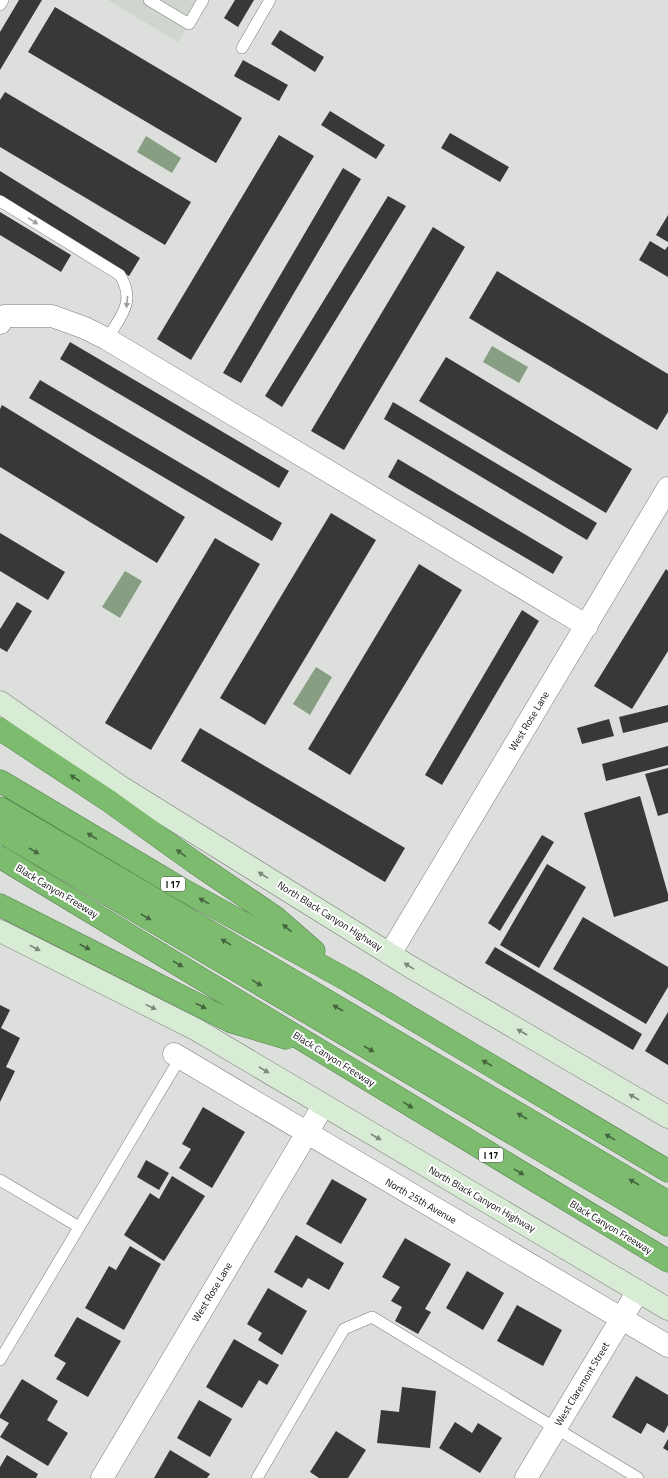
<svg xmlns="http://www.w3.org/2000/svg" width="668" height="1478" font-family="'Titillium Web',sans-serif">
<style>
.built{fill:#cfd6cd}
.water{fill:#889e83}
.building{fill:#373937}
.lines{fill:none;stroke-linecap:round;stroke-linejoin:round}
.lane-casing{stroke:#7c7e7c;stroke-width:12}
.street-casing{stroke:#7c7e7c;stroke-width:23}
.secondary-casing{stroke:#7c7e7c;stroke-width:23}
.highway-casing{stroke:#567f4d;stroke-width:23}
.lane{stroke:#fff;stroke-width:11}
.street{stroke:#fff;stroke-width:22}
.secondary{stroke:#d8ebd4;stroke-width:22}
.highway{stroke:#7dbc6f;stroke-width:22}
.oneway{fill:#9e9f9e}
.oneway2{fill:#45653e}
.oneway3{fill:#7d887a}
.labels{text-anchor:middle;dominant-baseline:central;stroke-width:4;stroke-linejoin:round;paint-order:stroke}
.shield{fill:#fff;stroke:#565656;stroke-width:1}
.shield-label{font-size:9px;font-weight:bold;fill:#0d0e0d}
.street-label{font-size:10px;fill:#0d0e0d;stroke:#fff}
</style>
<rect width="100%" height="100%" fill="#dddfdc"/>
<path class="built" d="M108,0H203L178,42Z"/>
<path class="water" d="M146,136L181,158L172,173L137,152Z
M492,346L528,367L519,383L483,362Z
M125,571L142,581L120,618L102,607Z
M316,667L332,677L310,715L293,704Z"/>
<path class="building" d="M19,0H42L0,70V32Z
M235,0H254L238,27L224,18Z
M55,7L242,118L216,163L28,52Z
M280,30L324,57L315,72L271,44Z
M243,60L288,85L279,101L234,76Z
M5,92L191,202L165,245L0,147V100Z
M330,111L385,145L376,159L321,125Z
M450,133L509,167L500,182L441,148Z
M279,135L314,156L191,360L157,339Z
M343,168L361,179L241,383L223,373Z
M0,171L140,258L129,276L0,197Z
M388,196L406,206L282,407L265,396Z
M0,212L71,255L61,272L0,235Z
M668,215V242L656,235Z
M433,227L465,247L344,450L311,431Z
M650,241L665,250L668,246V277L639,260Z
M497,271L668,374V412L657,430L469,318Z
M70,342L289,471L279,488L60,359Z
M446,357L632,469L606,513L419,401Z
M40,380L282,523L272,541L29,398Z
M393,402L597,523L587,540L384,419Z
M2,405L185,517L157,563L0,467V409Z
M398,459L563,557L553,574L388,477Z
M331,513L376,540L265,725L220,698Z
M0,533L65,572L48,600L0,571Z
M215,538L260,564L151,750L105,723Z
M419,564L462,590L350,775L308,749Z
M666,569L668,571V651L632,709L594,686Z
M17,602L32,611L7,652L0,648V629Z
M522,610L539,621L442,785L425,775Z
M668,705V722L623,733L619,717Z
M609,719L614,736L582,744L577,728Z
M200,728L405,848L385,882L181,761Z
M668,746V765L606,781L602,764Z
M668,768V813L658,816L645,774Z
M640,796L668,894V901L614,917L584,813Z
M542,835L554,842L500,931L488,923Z
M547,864L586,887L539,968L500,945Z
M583,917L668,967V987L646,1024L553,969Z
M495,947L642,1034L633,1050L485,963Z
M0,1005L10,1010L1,1028L20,1038L6,1067L15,1071L0,1102Z
M668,1012V1065L645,1051Z
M203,1107L245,1132L212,1188L179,1168L191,1149L182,1144Z
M146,1160L169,1173L159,1190L137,1177Z
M172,1176L205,1196L164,1261L124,1235L150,1193L159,1199Z
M332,1179L367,1199L341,1244L306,1224Z
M296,1235L344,1263L329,1290L308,1278L302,1288L274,1272Z
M405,1238L451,1264L425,1309L431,1312L418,1334L395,1321L402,1307L391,1301L400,1287L382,1277Z
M130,1246L161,1264L124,1330L85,1308L109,1266L116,1270Z
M467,1271L504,1293L483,1330L446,1308Z
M268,1288L307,1311L282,1355L258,1340L262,1333L247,1324Z
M517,1305L562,1330L543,1366L497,1341Z
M77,1317L121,1341L88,1397L56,1379L66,1363L54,1356Z
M234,1339L279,1365L267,1385L259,1380L242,1408L206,1387Z
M636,1376L668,1395V1425L664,1433L647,1423L641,1434L612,1417Z
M22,1379L58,1401L47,1420L68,1433L48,1466L0,1437L9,1423L0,1418V1415Z
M402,1387L436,1391L430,1448L377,1443L381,1410L399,1412Z
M199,1400L232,1419L210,1457L177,1438Z
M455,1422L472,1433L478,1423L502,1438L480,1473L439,1448Z
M336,1431L366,1450L348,1478H319L310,1472Z
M668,1439V1451L663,1448Z
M170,1450L210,1474L207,1478H154Z
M7,1455L38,1474L36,1478H0V1467Z"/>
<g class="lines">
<g class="lane-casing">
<path id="lane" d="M149,0L189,24L203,0
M0,5L3,0
M242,48L270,0
M0,201L120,275C136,302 121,316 107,339
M0,1180L79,1227
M0,1360L180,1058
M257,1478L344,1329L372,1317L638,1478"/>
</g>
<g class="street-casing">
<path id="street" d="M0,323L4,316H52L85,328L107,339L587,626
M390,954L668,488
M174,1054L668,1346
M102,1478L323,1106
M526,1478L638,1291"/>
</g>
<g class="secondary-casing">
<path id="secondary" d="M0,702L118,785L409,966L668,1117
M0,931L197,1030L668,1309"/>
</g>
<g class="highway-casing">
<path id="highway" d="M0,729L109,801L194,862L275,917L314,951
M0,781L180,888L349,981L668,1171
M0,808L668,1202
M0,831L668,1225
M0,857L668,1261
M0,905L232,1022L286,1038"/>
</g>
<use href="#lane" class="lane"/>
<use href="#street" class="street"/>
<use href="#secondary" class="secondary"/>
<use href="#highway" class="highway"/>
</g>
<defs><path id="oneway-solid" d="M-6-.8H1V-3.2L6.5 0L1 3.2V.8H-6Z"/></defs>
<g class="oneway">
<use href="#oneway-solid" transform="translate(33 221) rotate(32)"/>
<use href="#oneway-solid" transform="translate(127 302) rotate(96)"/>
</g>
<g class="oneway2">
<use href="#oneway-solid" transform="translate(75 778) rotate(-147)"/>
<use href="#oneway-solid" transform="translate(92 836) rotate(-149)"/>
<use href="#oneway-solid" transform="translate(34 851) rotate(31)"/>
<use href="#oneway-solid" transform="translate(181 853) rotate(-144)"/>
<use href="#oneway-solid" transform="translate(204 901) rotate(-151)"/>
<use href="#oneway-solid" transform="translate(146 917) rotate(31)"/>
<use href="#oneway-solid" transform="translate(287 928) rotate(-139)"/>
<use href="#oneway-solid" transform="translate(226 942) rotate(-149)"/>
<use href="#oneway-solid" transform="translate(85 947) rotate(27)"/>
<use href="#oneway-solid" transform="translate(178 964) rotate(31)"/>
<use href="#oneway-solid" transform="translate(257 983) rotate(31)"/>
<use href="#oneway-solid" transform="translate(201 1006) rotate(27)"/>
<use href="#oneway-solid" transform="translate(338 1008) rotate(-150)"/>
<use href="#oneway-solid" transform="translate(369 1049) rotate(31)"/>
<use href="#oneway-solid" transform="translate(487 1063) rotate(-149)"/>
<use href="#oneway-solid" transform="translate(408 1105) rotate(32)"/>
<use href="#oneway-solid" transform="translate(522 1116) rotate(-150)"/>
<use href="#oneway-solid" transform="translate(610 1137) rotate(-149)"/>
<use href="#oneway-solid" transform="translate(519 1172) rotate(31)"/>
<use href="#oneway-solid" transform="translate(634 1182) rotate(-150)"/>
</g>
<g class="oneway3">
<use href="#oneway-solid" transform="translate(263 875) rotate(-148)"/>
<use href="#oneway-solid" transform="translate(35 948) rotate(27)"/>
<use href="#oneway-solid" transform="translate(409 966) rotate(-148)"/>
<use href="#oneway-solid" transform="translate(151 1007) rotate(26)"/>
<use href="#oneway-solid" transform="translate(522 1032) rotate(-150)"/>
<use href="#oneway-solid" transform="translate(264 1070) rotate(31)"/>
<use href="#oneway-solid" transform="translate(634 1097) rotate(-150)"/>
<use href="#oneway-solid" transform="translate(376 1137) rotate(30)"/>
</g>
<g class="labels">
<g class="shield">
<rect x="161" y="877" width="24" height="14" rx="3"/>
<rect x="479" y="1148" width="24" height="14" rx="3"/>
</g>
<g class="shield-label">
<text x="173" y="884">I 17</text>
<text x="491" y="1155">I 17</text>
</g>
<g class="street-label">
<text transform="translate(529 721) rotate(-59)">West Rose Lane</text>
<text transform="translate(57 891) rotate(31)">Black Canyon Freeway</text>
<text transform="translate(330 916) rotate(32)">North Black Canyon Highway</text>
<text transform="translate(334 1059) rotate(32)">Black Canyon Freeway</text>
<text transform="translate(482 1199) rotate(30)">North Black Canyon Highway</text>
<text transform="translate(421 1201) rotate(30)">North 25th Avenue</text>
<text transform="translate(611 1227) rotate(31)">Black Canyon Freeway</text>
<text transform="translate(212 1292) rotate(-59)">West Rose Lane</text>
<text transform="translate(582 1384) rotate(-59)">West Claremont Street</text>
</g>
</g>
</svg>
